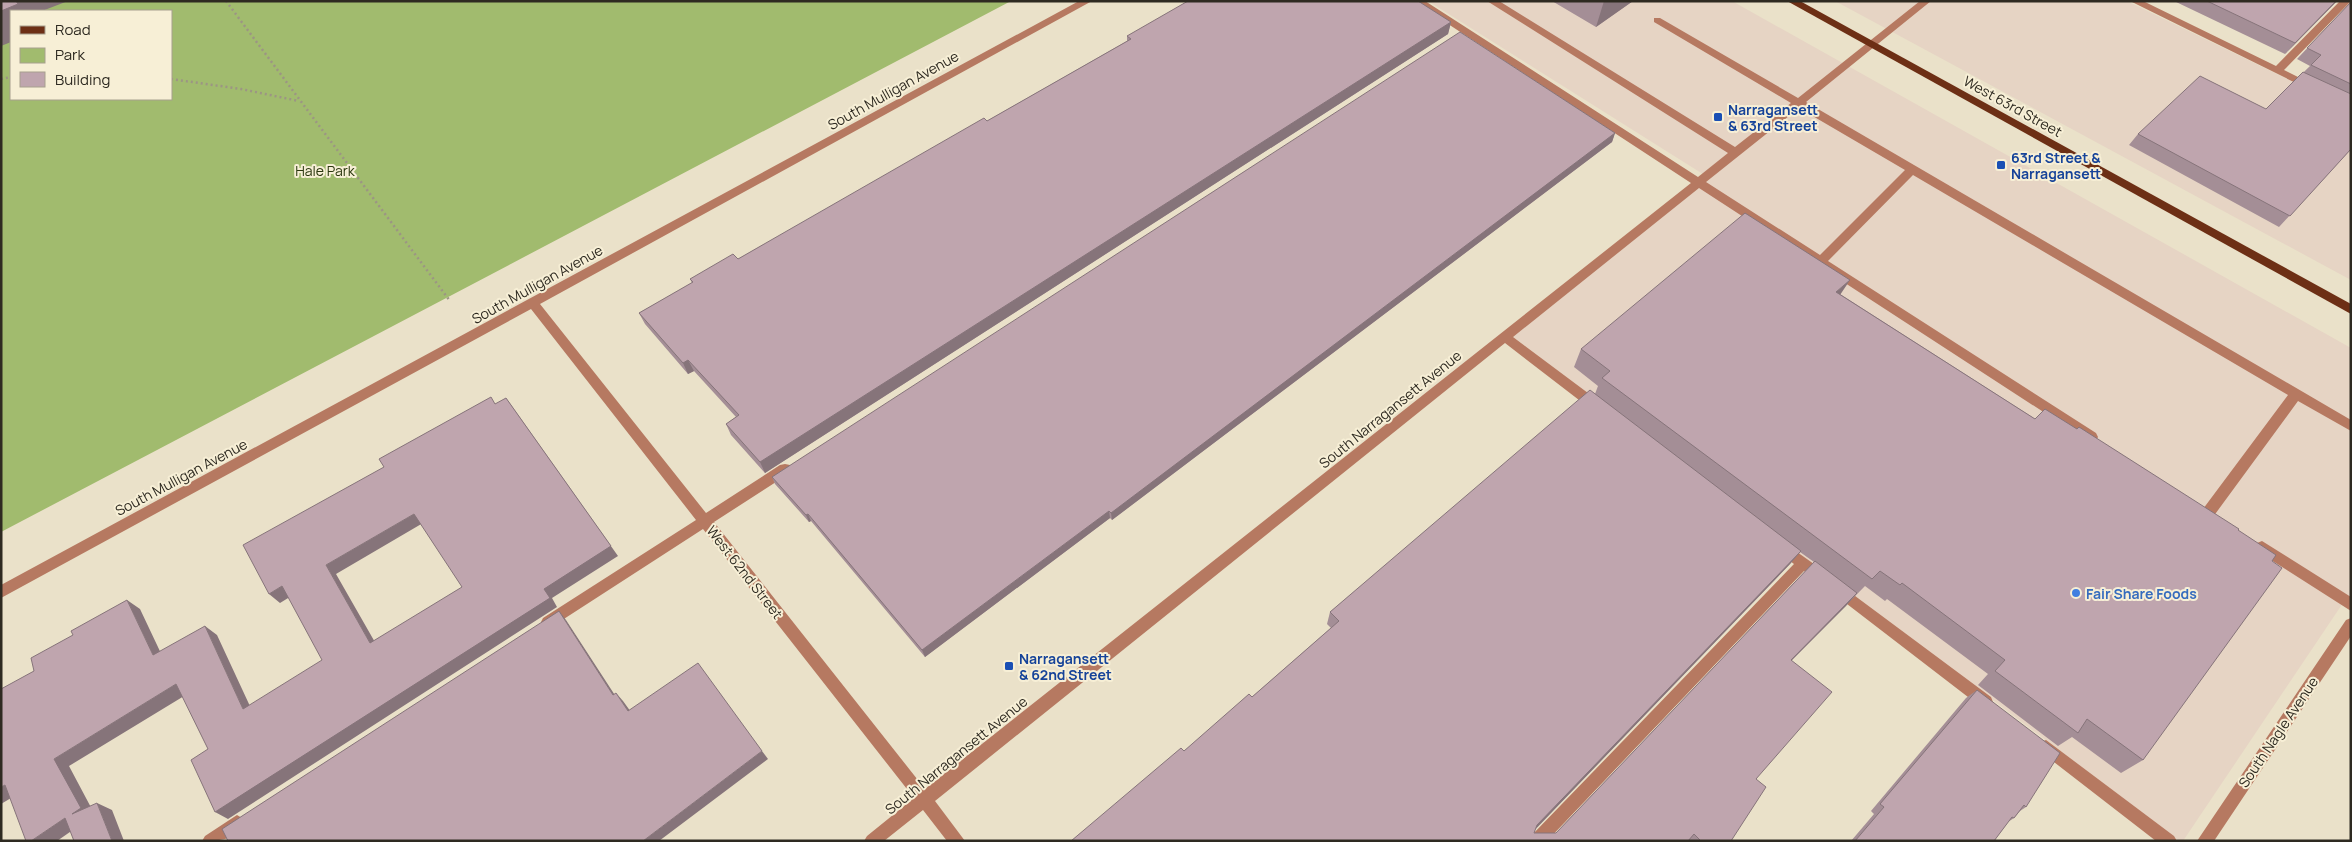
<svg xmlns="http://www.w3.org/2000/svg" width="2352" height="842" font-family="Manrope,sans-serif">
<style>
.commercial{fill:#e6d4c4}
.green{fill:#a1bb6e;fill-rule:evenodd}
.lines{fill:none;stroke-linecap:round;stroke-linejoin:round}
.path{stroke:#9c9584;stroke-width:2.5;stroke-dasharray:2 3;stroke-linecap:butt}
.minor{fill:#b67961;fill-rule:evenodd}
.major{fill:#6d2f15;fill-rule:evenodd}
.wall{fill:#a48e96;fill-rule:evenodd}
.shaded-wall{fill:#86747a}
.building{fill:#bfa5ae;stroke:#86747a;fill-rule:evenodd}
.transit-dot{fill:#1a4fb4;stroke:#f7efd6;stroke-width:2}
.shop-dot{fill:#3f7fe0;stroke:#f7efd6;stroke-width:2}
.labels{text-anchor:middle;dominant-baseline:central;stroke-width:4;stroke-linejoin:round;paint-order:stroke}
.street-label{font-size:14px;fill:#2e2a21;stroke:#f7efd6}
.transit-label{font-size:14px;font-weight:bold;fill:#164399;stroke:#f7efd6;text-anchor:start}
.park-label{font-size:14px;fill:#2c3810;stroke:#f7efd6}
.shop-label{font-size:14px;font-weight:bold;fill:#366cbe;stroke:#f7efd6;text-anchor:start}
</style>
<rect width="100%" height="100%" fill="#eae1c9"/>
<path class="commercial" d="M1428,1H1732L2351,348V599L2347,597L2183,841H2179L1509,334L1706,176Z
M1835,1H2127L2351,110V280Z"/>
<path class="green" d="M1,1H1011L1,532ZM11,11H171V99H11Z"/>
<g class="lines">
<path class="path" d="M226,1L450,301
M1,79L11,77
M171,79L241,89L299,101"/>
<path class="minor" d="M1079,1H1092L540,304L706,513L780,465L785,464L790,465L791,469L790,473L714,522L925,789L1691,183L1413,1H1425L1698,177L1728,153L1487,1H1499L1735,147L1791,103L1654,22V18H1660L1798,98L1920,1H1931L1806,102L2351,420V431L2298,401L2213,517L2208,519L2203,517L2201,513L2203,509L2288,395L1913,175L1828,261L2096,433L2098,437L2096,441H2088L1699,188L1513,337L1600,402L1602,406L1600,410H1592L1505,343L935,801L965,841H947L923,810L884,841H864L867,836L914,798L703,529L553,626L548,628L543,626L541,622L543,618L696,520L531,309L1,598V585ZM1799,108L1905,170L1820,255L1706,182Z
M2130,1H2143L2276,66L2340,1H2351L2284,70L2314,85V89L2310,90Z
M2262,541L2351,597V611L2257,551L2255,547L2257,543Z
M1783,542L1828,574L1830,578L1828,582L1823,584L1804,571L1547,841H1528L1531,836L1794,564L1778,552L1776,548L1778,544Z
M1839,584L1991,697L1993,702L1991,707L1986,709L1981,707L1834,594L1832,590L1834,586Z
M2351,618V636L2214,841H2197L2346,620Z
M2046,740L2174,836L2177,841H2156L2041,752L2039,747L2041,742Z
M237,815L242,818L245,823C238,840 218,841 202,841L205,836Z"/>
<path class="major" d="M1787,1H1800L2351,304V314Z"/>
</g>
<path class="wall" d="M1552,1H1633L1596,27Z
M2174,1H2337L2285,54Z
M2351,2V149L2279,227L2129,145L2138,134L2266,109L2310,66L2297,59Z
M1451,22L1448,34L765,473L731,435L726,424L736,417L694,371L688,374L645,324L639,313L692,283L690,279L738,259L987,121L1127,41V36Z
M1615,133L1612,142L1112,520L1110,518L925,657L811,521L809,522L775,484L772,477Z
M1840,294L2035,419L2238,530L2143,760L2121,773L2072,737L2058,746L1978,685L1988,674L1887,599L1885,601L1865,586L1792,660L1756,779L1731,841H1071L1252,697L1331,628L1327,624L1330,612L1595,394L1598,386L1574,367L1581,349ZM1800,552L1814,562L1556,833H1534L1535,829L1790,564Z
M1977,690L2026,807L2020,811L2014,818L2008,822L1994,841H1851L1874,814L1871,811L1966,698Z"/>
<path class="shaded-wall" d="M16,1H68L42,11H11V42L1,46V11Z
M1604,1H1633L1596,27Z
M2336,1H2337L2285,54L2295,43Z
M1451,22L1448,34L765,473L760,462Z
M1615,133L1612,142L1112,520L1111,513Z
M1850,280L1838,298L1836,292Z
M688,360L694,371L688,374L683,363Z
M506,398L618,556L552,598L557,607L228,819L215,812L544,589Z
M1109,511L1110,518L925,657L922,650Z
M414,514L423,523L336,574L380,651L370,643L326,565Z
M808,514L811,521L809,522L806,515Z
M1801,551L1790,564L1530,835L1537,825Z
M282,586L293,595L280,603L269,594Z
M1857,593L1846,606L1780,672L1791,660Z
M127,600L140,609L166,664L153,655Z
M559,611L566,620L620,703L613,695Z
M205,626L217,635L255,717L243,709Z
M176,684L189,693L69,766L95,815L72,814L54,759Z
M616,693L623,701L636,719L628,711Z
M762,751L768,759L659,841H643Z
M5,785L21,792L1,804V787Z
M97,803L112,810L124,841H112Z
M65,818L80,825L57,841H31Z"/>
<path class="building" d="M1,1H16L18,4L1,11Z
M1188,1H1418L1451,22L760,462L726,424L739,415L688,360L683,363L639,313L693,282L690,279L733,254L738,259L984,118L987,121L1131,39L1127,36Z
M2207,1H2336L2295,43Z
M2351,2V84L2311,65L2321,55L2307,48Z
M1460,32L1615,133L1111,513L1109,511L922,650L808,514L806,515L772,477Z
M2303,72L2351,94V149L2290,216L2138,134L2200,76L2266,109Z
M1745,213L1850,280L1836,292L2035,419L2045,409L2077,429L2079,427L2239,529L2238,530L2276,555L2272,561L2282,568L2143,760L2087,719L2078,733L1995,671L2005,660L1902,583L1900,585L1880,571L1872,579L1602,378L1610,371L1581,349Z
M1590,390L1801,551L1537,825L1534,833H1556L1815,561L1857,593L1791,660L1832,692L1756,779L1766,787L1731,841H1701L1694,834L1688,841H1071L1181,748L1184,751L1249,694L1252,697L1339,621L1330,612Z
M491,397L495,404L506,398L611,546L544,589L550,598L215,812L191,760L208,749L176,684L54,759L81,808L72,814L97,803L112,841H74L65,818L31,841H26L5,785L1,787V689L34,671L31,658L73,635L71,631L127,600L153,655L205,626L243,709L322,660L282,586L269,594L243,545L384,467L379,459ZM414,514L462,587L370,643L326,565Z
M559,611L613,695L616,693L628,711L698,663L762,751L643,841H228L222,829Z
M1977,690L2060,753L2026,807L2024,805L2014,818L2012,817L1994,841H1855L1884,807L1880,804Z"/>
<g class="transit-dot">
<rect x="1713" y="112" width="10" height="10" rx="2.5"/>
<rect x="1996" y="160" width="10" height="10" rx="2.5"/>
<rect x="1004" y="661" width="10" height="10" rx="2.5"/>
</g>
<circle class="shop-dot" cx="2076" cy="593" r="5"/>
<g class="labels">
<g class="street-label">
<text transform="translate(893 90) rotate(-29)">South Mulligan Avenue</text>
<text transform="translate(2013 106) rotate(29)">West 63rd Street</text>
<text transform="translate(537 284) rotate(-29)">South Mulligan Avenue</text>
<text transform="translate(1390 409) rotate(-39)">South Narragansett Avenue</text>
<text transform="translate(181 477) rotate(-28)">South Mulligan Avenue</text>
<text transform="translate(745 572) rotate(52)">West 62nd Street</text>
<text transform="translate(2278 732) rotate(-56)">South Nagle Avenue</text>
<text transform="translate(956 755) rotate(-39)">South Narragansett Avenue</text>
</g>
<g class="transit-label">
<text x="1728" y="109">Narragansett<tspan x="1728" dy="16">&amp; 63rd Street</tspan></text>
<text x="2011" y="157">63rd Street &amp;<tspan x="2011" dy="16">Narragansett</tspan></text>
<text x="1019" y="658">Narragansett<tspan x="1019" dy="16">&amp; 62nd Street</tspan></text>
</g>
<g class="park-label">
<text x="325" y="170">Hale Park</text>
</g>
<g class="shop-label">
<text x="2086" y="593">Fair Share Foods</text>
</g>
</g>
<rect width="2352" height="842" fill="none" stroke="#2e2a21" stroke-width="5"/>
<rect x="10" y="10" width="162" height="90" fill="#f7efd6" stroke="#a7a08e"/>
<rect x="20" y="26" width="25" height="8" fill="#6d2f15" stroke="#a7a08e"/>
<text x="55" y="35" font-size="15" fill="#2e2a21">Road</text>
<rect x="20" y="48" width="25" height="15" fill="#a1bb6e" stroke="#a7a08e"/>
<text x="55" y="60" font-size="15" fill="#2e2a21">Park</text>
<rect x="20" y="72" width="25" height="15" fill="#bfa5ae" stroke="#a7a08e"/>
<text x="55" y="85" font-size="15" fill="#2e2a21">Building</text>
</svg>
